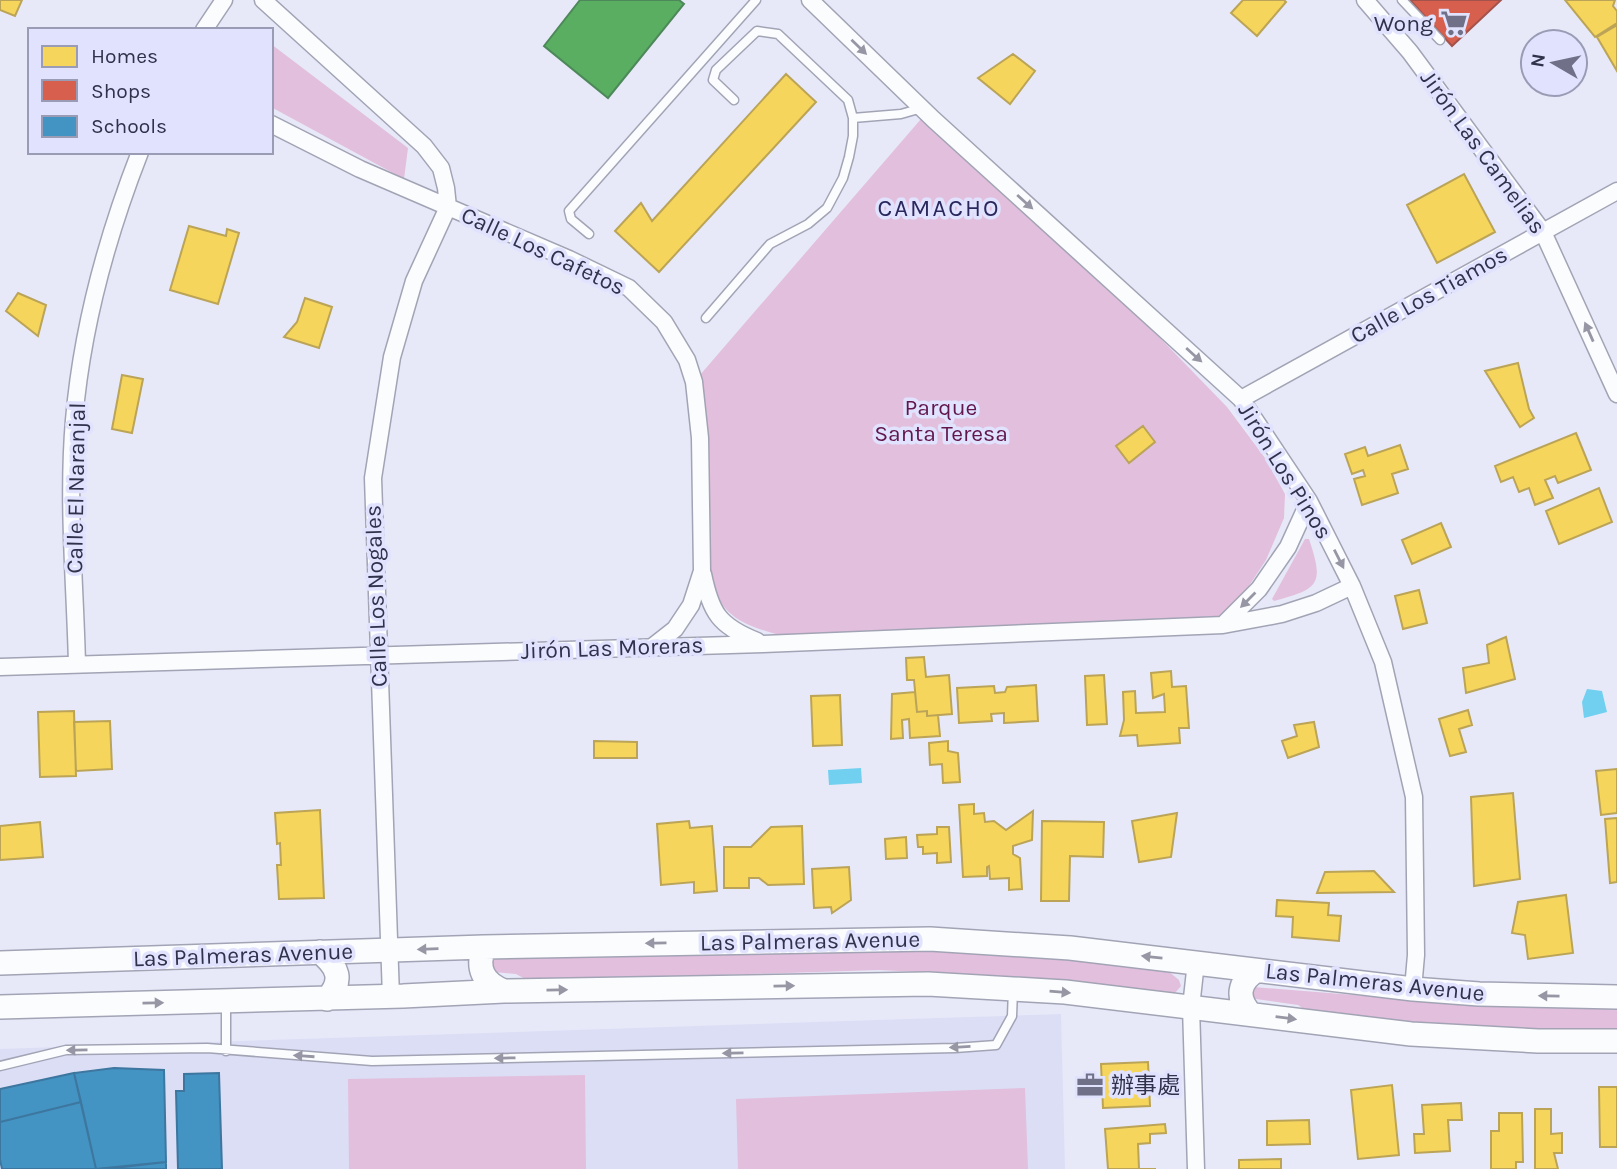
<svg xmlns="http://www.w3.org/2000/svg" width="1617" height="1169" font-family="Karla,'Noto Sans SC',sans-serif">
<style>
.built{fill:#dcdef6}
.green{fill:#e2bfdc}
.water{fill:#71d0f0}
.homes{fill:#f6d55c;stroke:#bba457;stroke-width:2}
.shops{fill:#d6604d;stroke:#a4524c;stroke-width:2}
.schools{fill:#4393c3;stroke:#3d769f;stroke-width:2}
.public{fill:#5aae61;stroke:#4d885a;stroke-width:2}
.lines{fill:none;stroke-linecap:round;stroke-linejoin:round}
.service-casing{stroke:#a2a4b5;stroke-width:11}
.minor-casing{stroke:#a2a4b5;stroke-width:19}
.secondary-casing{stroke:#a2a4b5;stroke-width:26}
.service{stroke:#fbfcfe;stroke-width:8}
.minor{stroke:#fbfcfe;stroke-width:16}
.secondary{stroke:#fbfcfe;stroke-width:23}
.oneway{fill:#9696a4}
.labels{text-anchor:middle;dominant-baseline:central;stroke-width:7;stroke-linejoin:round;paint-order:stroke}
.poi-label{font-size:23px;fill:#30314b;stroke:#e1e3fe;text-anchor:end}
.street-label{font-size:23px;fill:#30314b;stroke:#e1e3fe}
.park-label{font-size:23px;fill:#61164c;stroke:#e1e3fe}
.neighbourhood-label{font-size:24px;letter-spacing:2px;fill:#29275c;stroke:#e1e3fe}
</style>
<rect width="100%" height="100%" fill="#e7e9f8"/>
<path class="built" d="M1061,1014L1065,1169H0V1049Z"/>
<path class="green" d="M271,44L408,148L404,179L271,107Z
M921,119L1087,267L1162,340L1227,407L1265,458L1285,494L1284,518L1266,560L1241,598L1213,621L782,636C741,624 719,617 709,571L700,375Z
M1305,539H1309C1324,584 1320,589 1274,601L1272,599Z
M935,949L1054,958L1168,971L1179,980L1181,986L1175,993L1163,994L1022,977L879,970L529,981L516,974L493,972L490,962L497,957Z
M1253,987L1440,1002L1617,1004V1030L1469,1027L1310,1013L1298,1005L1249,998Z
M585,1075L586,1169H349L348,1079Z
M1025,1088L1028,1169H738L736,1099Z"/>
<path class="water" d="M1587,689L1602,691L1607,712L1584,718L1582,702Z
M861,768L862,783L829,785L828,770Z"/>
<path class="homes" d="M0,0H22L15,16L0,10Z
M1243,0H1284L1286,2L1257,36L1231,13Z
M1565,0H1615L1613,6L1617,11V23L1595,37Z
M1617,25V71L1597,37Z
M1013,54L1035,71L1010,104L978,78Z
M786,74L816,102L659,272L615,231L641,203L652,221Z
M1464,174L1495,232L1437,263L1407,205Z
M189,226L226,236L227,229L239,233L218,304L170,290Z
M18,293L46,305L38,336L6,311Z
M305,298L332,307L319,348L284,337L297,322Z
M1518,363L1529,409L1534,418L1520,427L1485,371Z
M122,375L143,379L132,433L112,429Z
M1143,426L1155,442L1129,463L1116,446Z
M1576,433L1591,470L1558,483L1555,476L1545,480L1553,498L1535,505L1529,488L1519,492L1513,477L1501,482L1495,466Z
M1400,445L1408,469L1392,474L1398,493L1362,505L1354,479L1365,476L1363,470L1352,474L1345,454L1365,447L1368,456Z
M1599,488L1612,522L1559,544L1546,511Z
M1441,523L1451,547L1412,564L1402,540Z
M1419,590L1427,623L1403,629L1395,596Z
M1506,637L1515,679L1466,693L1463,668L1489,663L1487,645Z
M924,657L926,677L949,675L952,714L927,716V711L917,712L914,680H907L906,658Z
M1171,671L1172,687L1186,686L1189,728H1179L1180,743L1138,746L1137,735L1120,736L1124,720L1123,692L1135,691L1136,713L1165,712L1164,694L1153,698L1151,673Z
M1104,675L1107,724L1087,725L1085,676Z
M1036,685L1038,721L1004,723V713L991,714L992,721L959,723L957,688L994,686L995,693L1005,692L1007,687Z
M915,692L917,712L927,711V716L938,715L940,736L910,738L909,719L902,720L903,738L891,739L892,694Z
M840,695L842,745L813,746L811,696Z
M1468,710L1472,725L1459,729L1466,752L1450,756L1439,719Z
M74,711L76,776L40,777L38,712Z
M110,721L112,769L76,771L74,722Z
M1314,722L1319,747L1288,758L1282,741L1297,736L1294,725Z
M594,741L637,742V758H594Z
M948,741V751L958,753L960,782L943,783L942,764L930,765L929,743Z
M1617,769V813L1601,815L1596,771Z
M1513,793L1520,879L1474,886L1471,797Z
M974,804V814L984,813L985,822L994,821L1006,830L1033,811L1032,840L1013,846V854L1020,858L1022,889L1009,890V878L990,879L989,866L987,867V876L963,877L959,805Z
M320,810L324,898L279,899L277,865H281L280,843L277,844L275,813Z
M1177,813L1171,857L1139,862L1132,821Z
M1617,818V882L1610,883L1605,819Z
M689,821L690,828L712,826L717,891L694,893V882L661,885L657,824Z
M1042,821L1104,822L1103,857L1070,856L1069,901H1041Z
M40,822L43,857L0,860V826Z
M802,826L804,884L768,885L759,878H749V888H724V847H751L771,827Z
M937,827H949L951,862L937,863V853L923,854V847H918L917,835L937,834Z
M906,837L907,858L886,859L885,839Z
M849,867L851,900L832,913L831,907L814,908L812,869Z
M1374,871L1394,892L1317,893L1325,872Z
M1566,895L1573,953L1528,959L1525,935L1512,933L1518,902Z
M1277,900L1329,903L1328,915L1341,916L1339,941L1292,937L1293,917L1276,916Z
M1148,1062L1150,1106L1103,1108L1101,1064Z
M1392,1085L1399,1155L1358,1159L1351,1090Z
M1599,1087H1617V1147H1600Z
M1461,1103L1462,1120H1448L1450,1151L1415,1153L1414,1134H1424L1422,1105Z
M1535,1109H1551V1134L1562,1133V1153H1554L1558,1169H1535Z
M1499,1113H1522L1523,1162H1516V1169H1491V1131H1499Z
M1309,1120L1310,1144L1267,1145V1121Z
M1165,1124L1166,1133L1150,1134V1143L1138,1144L1139,1169H1156H1108L1105,1129Z
M1281,1159V1169H1239V1160Z"/>
<path class="shops" d="M1410,0H1501L1452,46Z"/>
<path class="schools" d="M114,1068L164,1070L166,1162L96,1169L74,1073Z
M74,1073L81,1102L0,1122V1089Z
M219,1073L222,1169H178L176,1091H184V1074Z
M81,1102L96,1169H2L0,1160V1122Z
M166,1162V1169H105Z"/>
<path class="public" d="M580,0H679L684,4L608,98L544,46Z"/>
<g class="lines">
<g class="service-casing">
<path id="service" d="M1402,0L1440,40
M853,118L901,114L922,108
M589,234L571,219L569,211L756,0
M706,318L770,244L808,224L827,208L843,178L849,157L853,136V118L848,100L778,34L757,31L716,70L713,80L734,100
M226,1005V1051
M0,1066L66,1050L207,1048L372,1061L955,1048L996,1045L1012,1016L1013,990"/>
</g>
<g class="minor-casing">
<path id="minor" d="M263,0L424,146L441,168L446,188L448,207L414,281L392,357L373,478L391,997
M810,0L933,119L1241,399L1309,501L1352,586L1383,662L1414,797L1416,955L1413,989
M1365,0L1410,52L1543,232L1617,394
M204,30L224,0
M271,124L360,169L569,259L629,288L664,322L687,360L694,382L700,438L702,571L691,605L675,629L652,647
M1241,399L1617,191
M703,574C711,613 719,626 757,641
M1223,625L1259,589L1288,547L1309,501
M77,664C75,583 67,501 74,420C82,327 106,239 140,152
M0,667L763,644L1223,625L1282,614L1316,603L1352,586
M1196,962L1191,1007L1196,1169"/>
</g>
<g class="secondary-casing">
<path id="secondary" d="M484,947C476,968 483,983 504,991
M320,952C338,967 344,980 327,999
M0,963L484,947L930,939L1070,948L1413,989L1479,994L1617,997
M0,1007L403,996L504,991L928,984L1065,992L1411,1034L1538,1041H1617
M1251,1014C1236,999 1238,982 1256,971"/>
</g>
<use href="#service" class="service"/>
<use href="#minor" class="minor"/>
<use href="#secondary" class="secondary"/>
</g>
<defs><path id="oneway-solid" d="M-6-.8H1V-3.2L6.5 0L1 3.2V.8H-6Z" transform="scale(1.75)"/></defs>
<g class="oneway">
<use href="#oneway-solid" transform="translate(859 47) rotate(44)"/>
<use href="#oneway-solid" transform="translate(1025 202) rotate(42)"/>
<use href="#oneway-solid" transform="translate(1589 332) rotate(-114)"/>
<use href="#oneway-solid" transform="translate(1194 355) rotate(42)"/>
<use href="#oneway-solid" transform="translate(1339 559) rotate(63)"/>
<use href="#oneway-solid" transform="translate(1248 600) rotate(135)"/>
<use href="#oneway-solid" transform="translate(656 943) rotate(179)"/>
<use href="#oneway-solid" transform="translate(428 949) rotate(178)"/>
<use href="#oneway-solid" transform="translate(1152 957) rotate(-174)"/>
<use href="#oneway-solid" transform="translate(784 986) rotate(-1)"/>
<use href="#oneway-solid" transform="translate(557 990) rotate(-1)"/>
<use href="#oneway-solid" transform="translate(1060 992) rotate(5)"/>
<use href="#oneway-solid" transform="translate(1549 996) rotate(-179)"/>
<use href="#oneway-solid" transform="translate(153 1003) rotate(-1)"/>
<use href="#oneway-solid" transform="translate(1286 1018) rotate(7)"/>
<use href="#oneway-solid" transform="translate(960 1047) rotate(177)"/>
<use href="#oneway-solid" transform="translate(77 1050) rotate(179)"/>
<use href="#oneway-solid" transform="translate(733 1053) rotate(179)"/>
<use href="#oneway-solid" transform="translate(304 1056) rotate(-176)"/>
<use href="#oneway-solid" transform="translate(505 1058) rotate(179)"/>
</g>
<defs>
<g id="supermarket-bare" transform="scale(2.1)"><path d="M-6-5.5h2.5l.6 2H6L4.5 2H-2.5L-4.4-4H-6ZM-1.5 3.2a1.3 1.3 0 1 0 .1 0ZM3 3.2a1.3 1.3 0 1 0 .1 0Z" fill="#707188" stroke="#e1e3fe" stroke-width="2.5" paint-order="stroke"/></g>
<g id="office-bare" transform="scale(2.1)"><path d="M-6-3h4V-5.5h4V-3h4V5H-6ZM-1-4.5V-3h2v-1.5ZM-6 0V1H6V0Z" fill="#707188" stroke="#e1e3fe" stroke-width="2.5" paint-order="stroke"/></g>
</defs>
<g fill-rule="evenodd">
<use href="#supermarket-bare" x="1454" y="23"/>
<use href="#office-bare" x="1090" y="1085"/>
</g>
<g class="labels">
<g class="poi-label">
<text x="1433" y="23">Wong</text>
<text x="1111" y="1085" text-anchor="start">辦事處</text>
</g>
<g class="street-label">
<text transform="translate(1483 152) rotate(54)">Jirón Las Camelias</text>
<text transform="translate(543 251) rotate(25)">Calle Los Cafetos</text>
<text transform="translate(1429 295) rotate(-29)">Calle Los Tiamos</text>
<text transform="translate(1285 471) rotate(58)">Jirón Los Pinos</text>
<text transform="translate(76 488) rotate(-89)">Calle El Naranjal</text>
<text transform="translate(376 596) rotate(-92)">Calle Los Nogales</text>
<text transform="translate(612 648) rotate(-2)">Jirón Las Moreras</text>
<text transform="translate(810 941) rotate(-1)">Las Palmeras Avenue</text>
<text transform="translate(243 955) rotate(-2)">Las Palmeras Avenue</text>
<text transform="translate(1375 982) rotate(6)">Las Palmeras Avenue</text>
</g>
<g class="park-label">
<text x="941" y="407">Parque<tspan x="941" dy="26">Santa Teresa</tspan></text>
</g>
<g class="neighbourhood-label">
<text x="939" y="208">CAMACHO</text>
</g>
</g>
<rect x="28" y="28" width="245" height="126" fill="#e1e3fe" stroke="#9a9cb6" stroke-width="2"/>
<rect x="42" y="46" width="35" height="21" fill="#f6d55c" stroke="#9a9cb6" stroke-width="2"/>
<text x="91" y="63" font-size="21" fill="#30314b">Homes</text>
<rect x="42" y="80" width="35" height="21" fill="#d6604d" stroke="#9a9cb6" stroke-width="2"/>
<text x="91" y="98" font-size="21" fill="#30314b">Shops</text>
<rect x="42" y="116" width="35" height="21" fill="#4393c3" stroke="#9a9cb6" stroke-width="2"/>
<text x="91" y="133" font-size="21" fill="#30314b">Schools</text>
<g transform="translate(1554 63) rotate(279)"><circle r="33" fill="#e1e3fe" stroke="#9a9cb6" stroke-width="2"/>
<path d="M0-5L12 26L0 18L-12 26Z" fill="#707188"/>
<text y="-10" font-size="19" font-weight="bold" text-anchor="middle" fill="#30314b">N</text>
</g>
</svg>
